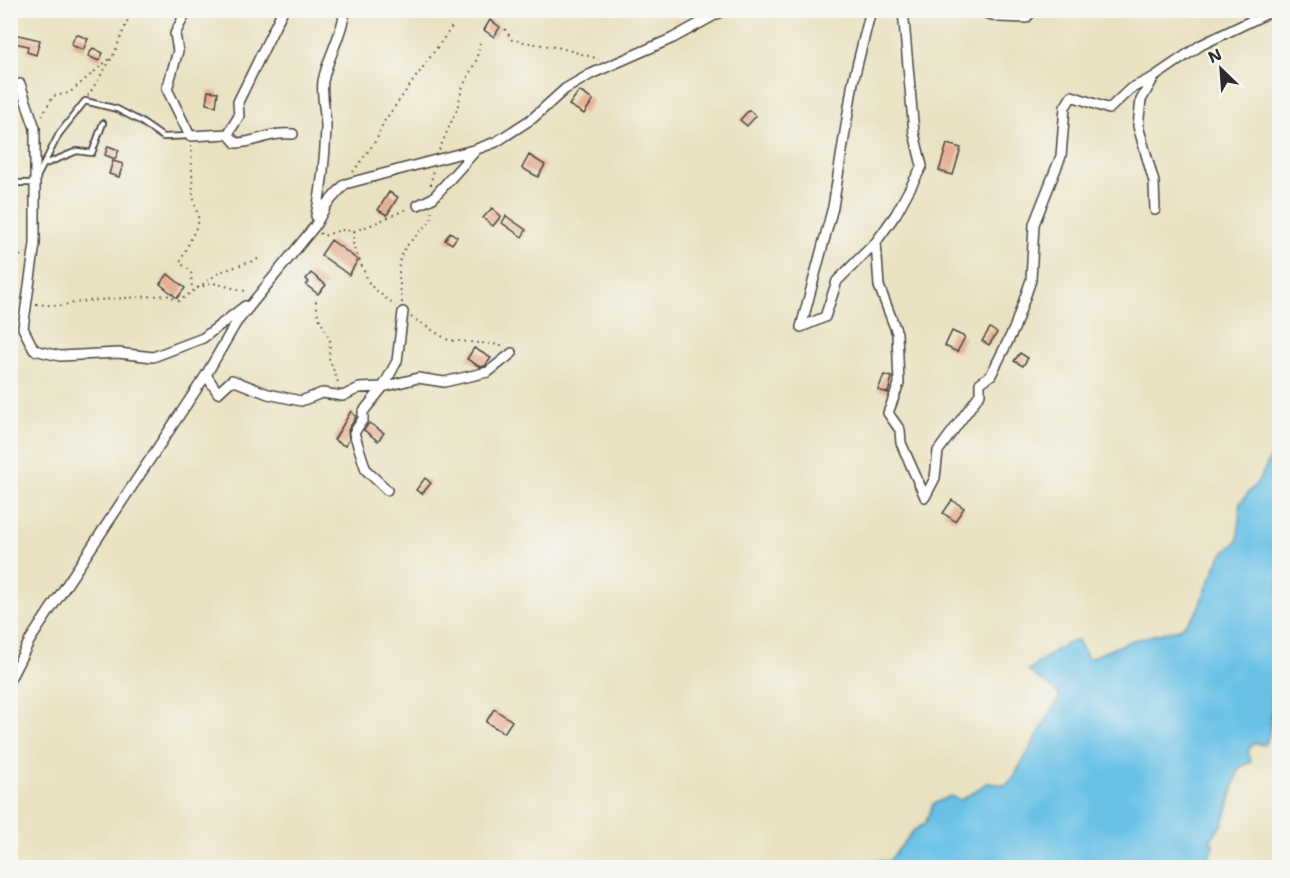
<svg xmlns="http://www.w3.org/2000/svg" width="1290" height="878" font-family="'Shantell Sans',sans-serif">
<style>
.water{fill:#69c1e6;stroke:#4a7688;stroke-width:1.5}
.building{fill:#e6ae91}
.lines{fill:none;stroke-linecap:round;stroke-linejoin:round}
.service-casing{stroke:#484641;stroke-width:8}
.minor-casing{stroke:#484641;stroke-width:12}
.path{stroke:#484641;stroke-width:2;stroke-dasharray:1.5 4.5;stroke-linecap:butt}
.service{stroke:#fff;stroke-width:4.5}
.minor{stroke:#fff;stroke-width:9}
</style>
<rect width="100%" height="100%" fill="#f6f6f2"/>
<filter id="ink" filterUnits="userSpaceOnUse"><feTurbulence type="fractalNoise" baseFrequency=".0167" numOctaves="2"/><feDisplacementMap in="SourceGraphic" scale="12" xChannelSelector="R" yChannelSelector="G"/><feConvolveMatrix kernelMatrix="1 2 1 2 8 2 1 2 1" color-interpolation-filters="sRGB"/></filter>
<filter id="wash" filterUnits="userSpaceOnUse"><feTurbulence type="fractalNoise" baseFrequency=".008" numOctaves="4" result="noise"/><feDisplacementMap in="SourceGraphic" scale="24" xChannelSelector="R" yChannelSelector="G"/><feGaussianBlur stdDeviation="1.35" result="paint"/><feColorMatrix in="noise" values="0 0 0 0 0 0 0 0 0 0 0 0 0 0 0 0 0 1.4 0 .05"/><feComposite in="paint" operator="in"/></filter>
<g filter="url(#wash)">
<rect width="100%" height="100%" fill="#e9e1bf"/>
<path class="water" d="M1279,441V676L1274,681L1269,736L1264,745L1253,743L1248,751L1251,762L1239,768L1223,824L1211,839L1214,847L1208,859L1213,867H828C837,859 851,863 862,867L872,860L889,861L914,830L925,824L933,804L950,796L961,800L987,783L1006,785L1013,778L1060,696C1051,685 1038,680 1028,670C1046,659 1057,645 1078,640L1088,659L1130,641L1179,629L1195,615L1220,557L1238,540L1240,503L1259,480Z"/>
<g id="blocks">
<path class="building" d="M490,20L500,27L494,37L484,30Z
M10,33L40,40L36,55L27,52L28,46L10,42Z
M76,34L88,39L83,50L71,45Z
M93,48L103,53L99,61L88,56Z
M208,91L218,92L216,106L206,104Z
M579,91L593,100L584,114L569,105Z
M749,110L756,116L747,126L740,120Z
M947,144L961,148L953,175L939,171Z
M108,146L119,150L115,159L105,155Z
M529,155L545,165L538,177L522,168Z
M113,161L123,164L119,177L109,174Z
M389,192L398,197L387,215L378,210Z
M492,208L501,216L493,226L483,218Z
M506,216L526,230L522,237L502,223Z
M450,232L457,237L452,244L445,240Z
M331,240L358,260L349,275L321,255Z
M311,273L326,285L318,294L306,285L309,282L306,279Z
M168,274L185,288L177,298L160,284Z
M990,328L997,333L989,345L982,341Z
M952,331L965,337L957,352L945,346Z
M474,348L491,358L485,366L480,367L467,359Z
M1020,353L1028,358L1023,366L1014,361Z
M884,375L892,377L888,393L878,390Z
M351,411L356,417L348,430L349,439L345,446L334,440Z
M369,423L384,433L378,441L364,430Z
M425,478L431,483L422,494L416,490Z
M952,500L964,508L955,521L943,513Z
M494,709L512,721L504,733L486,722Z"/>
</g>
</g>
<g filter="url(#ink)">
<use href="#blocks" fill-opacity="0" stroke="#484641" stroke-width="1.5"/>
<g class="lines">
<g class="service-casing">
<path id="service" d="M43,165L77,151L92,153L103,123
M10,180L19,183H34L59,134L85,101L117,109L140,121L163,137L190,136"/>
</g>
<g class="minor-casing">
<path id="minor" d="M187,10L175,34L178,51L167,89L190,136L228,134L239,116L238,102L283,10
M871,10L853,82L833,207L801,327L825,317L837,281L876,242
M903,10L914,133L922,166L896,214L876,242L879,286L897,333L899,384L888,413L900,430L901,443L925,497L935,478L938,451L980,394V383L991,375L1014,329L1031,280L1034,224L1061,156L1065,107L1072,96L1109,109L1130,89L1154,77
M976,10L999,17L1026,18L1033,10
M20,84L35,128V244L23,328L34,350L60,356L118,353L153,357L203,338L245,306
M228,134L236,143C260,142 267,132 293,134
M418,205L433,198L477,149
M1155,210L1154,182L1138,126L1141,100L1154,77L1201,45L1274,10
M316,216C322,187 325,158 326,128C326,113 321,96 323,81C328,56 342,36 345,10
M206,375L218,393L232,380L268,394L301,401L322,393L343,396L359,388L383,387L397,361L403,312
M387,490L366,470L354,433L363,419V412L383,387L418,378L444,382L488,372L512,353
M10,679L30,640L206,375L236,323L315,226L327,204L345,184L477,149L496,142L533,118L565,89L591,74L673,38L724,10"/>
</g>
<path class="path" d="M505,29L512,40L561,48L599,59
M88,96L113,56L132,10
M10,112L14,101
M42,116L53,96L69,93L113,56
M191,145L193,195L199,221L180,263L191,271L192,290
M439,150L457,109L463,86L476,61L480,43
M353,172L377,139L383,123L454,24
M431,185L433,169
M354,231L353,246L370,285L395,306
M320,233L323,236L341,230L354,231L371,225L409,208
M10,249V263
M10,263L25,252
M197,288L213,283L249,292
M316,301L318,316L330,340L329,358L339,385
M402,303C397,255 394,256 431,221L432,208
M36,304L58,306L86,301L167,295L179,301L220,272L261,258
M411,317L448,340L501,345L505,348"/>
<use href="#service" class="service"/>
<use href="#minor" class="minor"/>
</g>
</g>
<rect width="1290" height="878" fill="none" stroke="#f6f6f2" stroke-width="36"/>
<g transform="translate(1221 69) rotate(335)" stroke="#f6f6f2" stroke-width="4.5" paint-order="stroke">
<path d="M0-4.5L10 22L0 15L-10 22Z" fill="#2b2b2b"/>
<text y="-9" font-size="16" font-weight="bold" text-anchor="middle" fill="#2b2b2b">N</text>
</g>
</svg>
